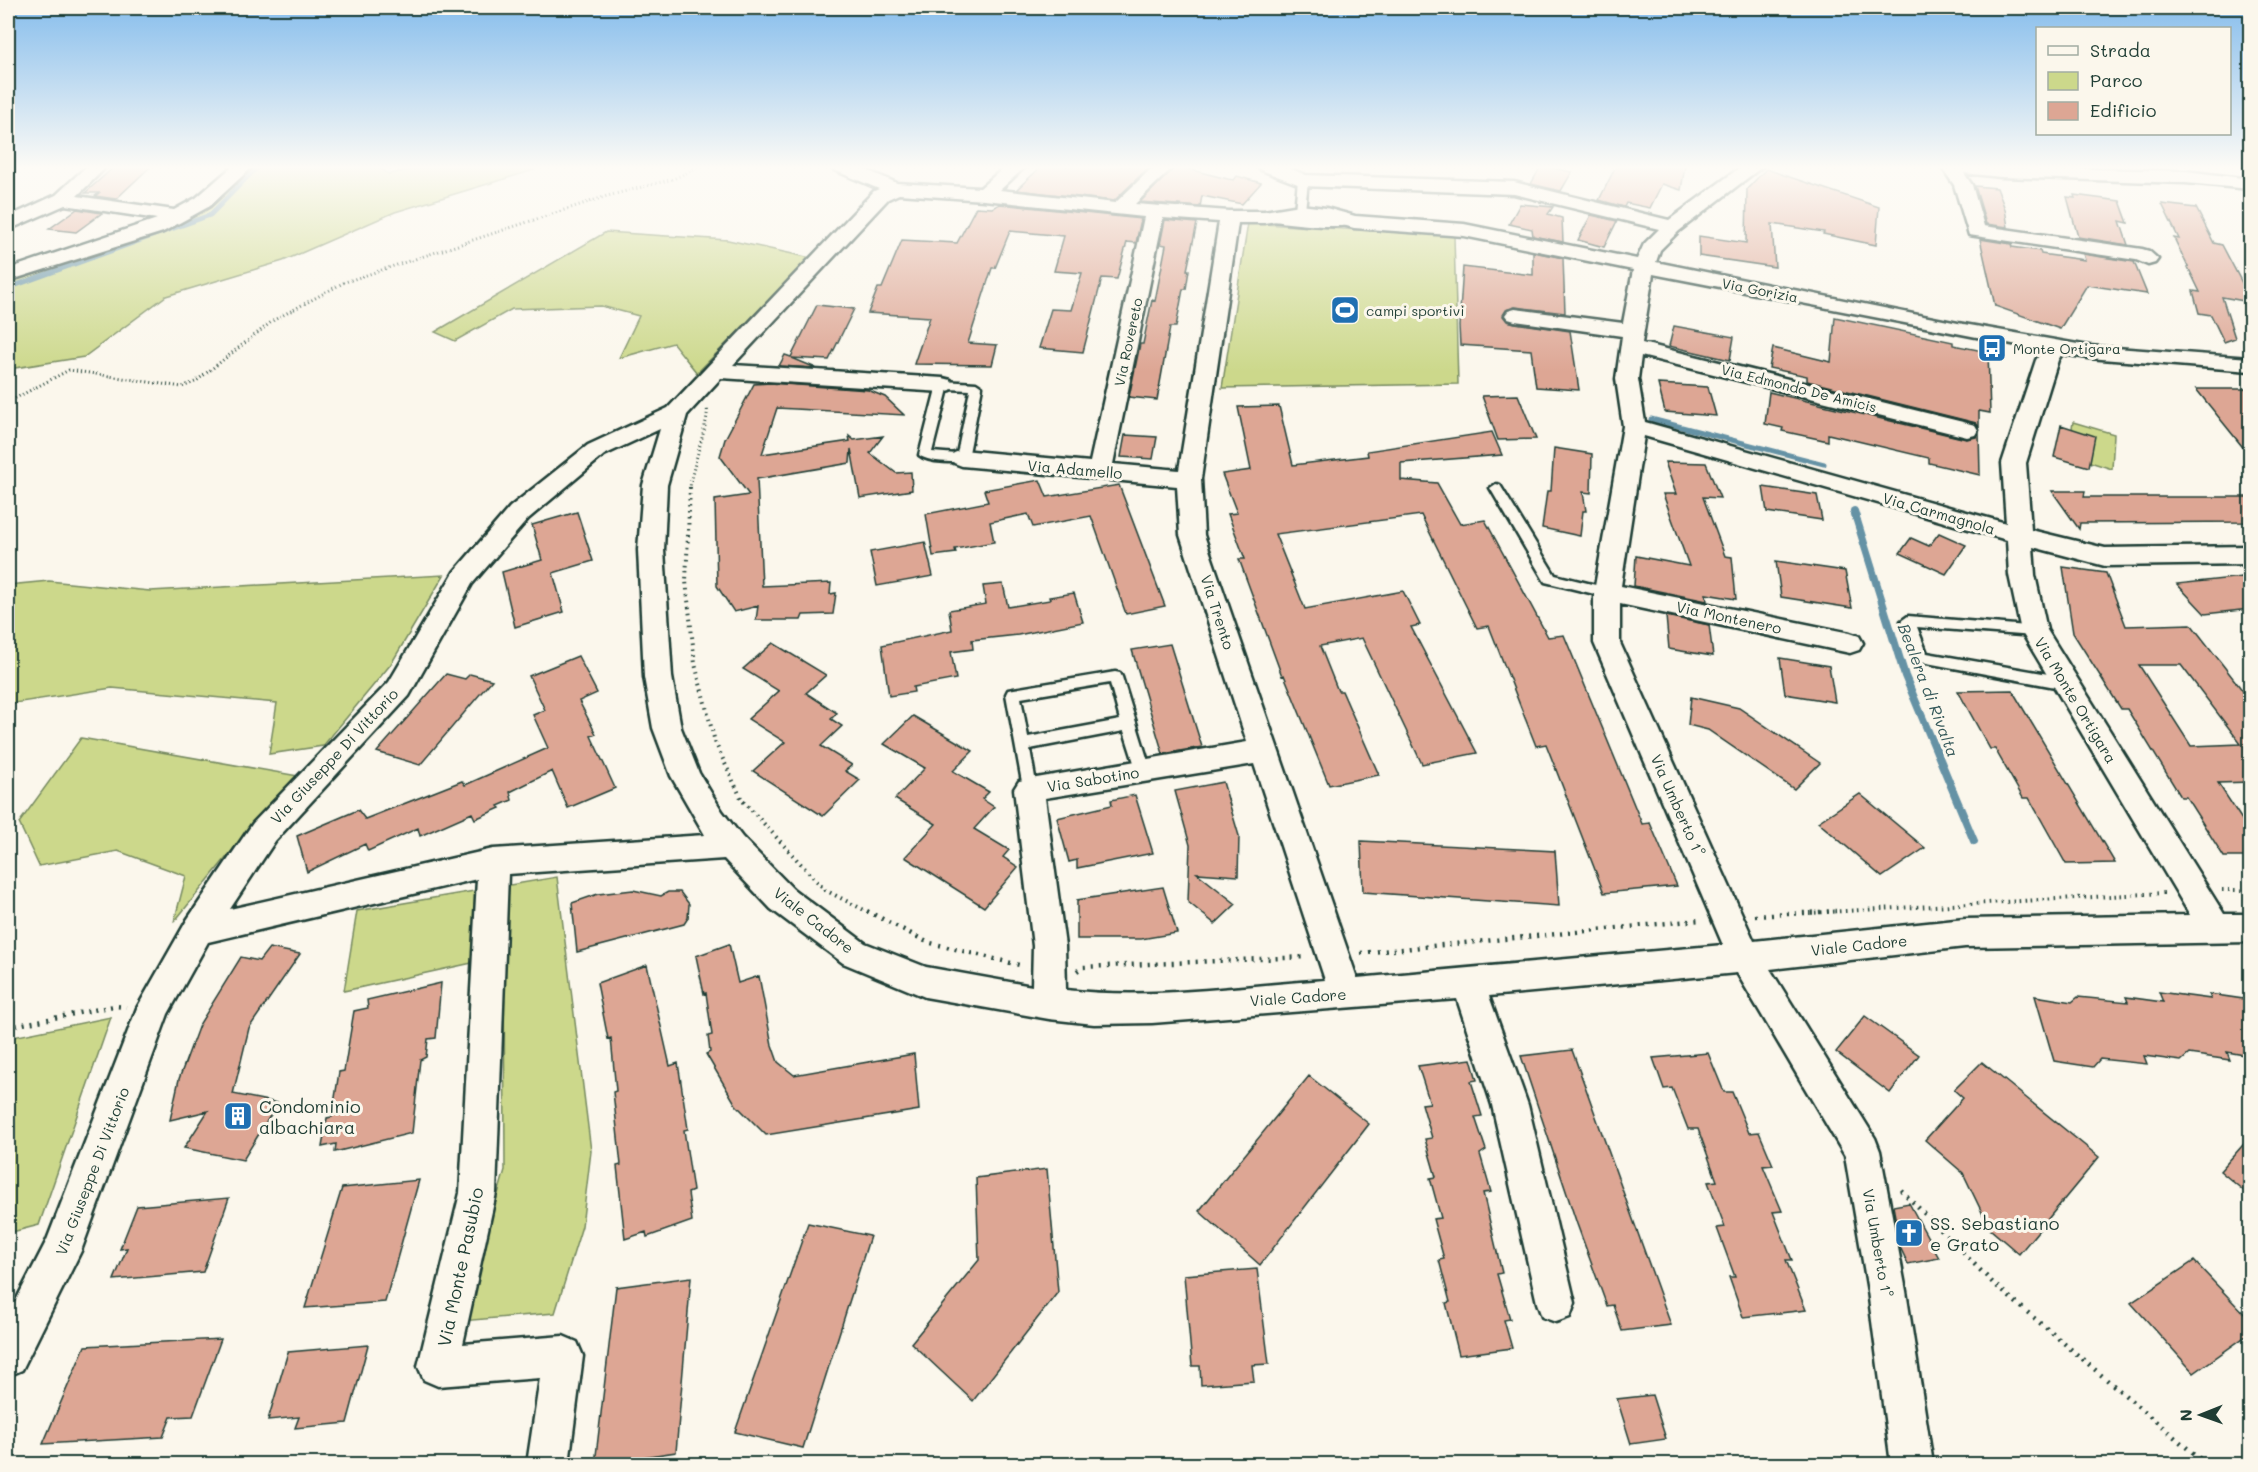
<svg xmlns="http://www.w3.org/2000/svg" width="2258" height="1472" font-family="Mali,sans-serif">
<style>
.green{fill:#ccd88b;stroke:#768a60;stroke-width:1.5}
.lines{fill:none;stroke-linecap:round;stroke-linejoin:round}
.stream-far1{stroke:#6592a5;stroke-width:5}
.stream{stroke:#6592a5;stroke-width:8}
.building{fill:#dda694;stroke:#1f3d34;stroke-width:1.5;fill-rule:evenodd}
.lane-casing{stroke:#1f3d34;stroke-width:5}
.street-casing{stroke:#1f3d34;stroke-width:5}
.path-far2{stroke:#1f3d34;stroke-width:3;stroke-dasharray:1 3;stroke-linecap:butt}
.path-far1{stroke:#1f3d34;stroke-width:4;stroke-dasharray:1.5 4.5;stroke-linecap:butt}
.path{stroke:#1f3d34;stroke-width:4.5;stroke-dasharray:2 6;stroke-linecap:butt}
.lane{fill:#fbf7ec;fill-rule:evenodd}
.street{fill:#fbf7ec;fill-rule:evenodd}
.labels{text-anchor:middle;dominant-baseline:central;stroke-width:6;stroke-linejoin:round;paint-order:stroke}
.far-street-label{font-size:14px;fill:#1f3d34;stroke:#fbf7ec}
.far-poi-label{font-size:14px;fill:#1f3d34;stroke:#fbf7ec;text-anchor:start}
.street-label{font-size:15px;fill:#1f3d34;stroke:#fbf7ec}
.water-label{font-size:16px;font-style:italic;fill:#36595a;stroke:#fbf7ec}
.near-poi-label{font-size:18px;fill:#1f3d34;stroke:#fbf7ec;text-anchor:start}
.near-street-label{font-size:18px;fill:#1f3d34;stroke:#fbf7ec}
</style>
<rect width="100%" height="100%" fill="#fbf7ec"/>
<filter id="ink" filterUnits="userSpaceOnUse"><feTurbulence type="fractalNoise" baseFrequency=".0167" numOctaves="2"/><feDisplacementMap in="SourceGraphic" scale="12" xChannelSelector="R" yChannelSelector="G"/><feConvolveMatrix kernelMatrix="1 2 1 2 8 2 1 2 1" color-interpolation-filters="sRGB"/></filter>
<g filter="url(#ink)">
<path class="green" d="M254,166H377L389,174L432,166H521L534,170L395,212L283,261L166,296L84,357L8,369V270L213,200Z
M1248,223L1454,236L1458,384L1222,388Z
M606,232L728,240L811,258L697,373L673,343L619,358L639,316L601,306L512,309L455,341L435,332Z
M2073,422L2114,434L2112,469L2068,455Z
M444,575L391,664L323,746L269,754L277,703L112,688L8,704V585L49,581L150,591Z
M81,738L298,776L256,821L174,922L186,876L118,851L39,866L19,823Z
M557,877L591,1151L582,1226L555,1313L461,1321L505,1170L504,956L344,991L357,911Z
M111,1017L39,1225L8,1233V1038Z"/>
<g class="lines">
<path class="stream-far1" d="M8,288L210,215L258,166
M1651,419L1824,464"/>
<path class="stream" d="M1854,511L1905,676L1974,841"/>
</g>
<path class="building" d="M115,166H151L116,199L95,196L99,193H85Z
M1042,166H1150L1114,201L1016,190Z
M1176,166L1228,179L1234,180L1237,176L1261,183L1242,204L1202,196L1200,207L1140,202Z
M1541,166L1572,172L1561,191L1531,184Z
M1616,166H1685L1681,190L1662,184L1650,208L1626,203L1624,207L1599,200Z
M1766,169L1879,207L1876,245L1823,234L1824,232L1772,224L1775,267L1699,256V236L1746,243L1747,189Z
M1975,186L1997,188L2005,209L2008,227L1986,224Z
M2074,195L2120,201L2128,223L2120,221L2128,245L2078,237L2067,197L2075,198Z
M1000,204L1141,219L1136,243L1127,242L1117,279L1102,278L1083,352L1039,348L1051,309L1071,310L1082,273L1054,271L1064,236L1010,231L995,268H992L968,343L997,345L992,365L914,364L930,317L868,313L878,288H882L902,240L957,243L976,207L992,208Z
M1520,204L1553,207L1548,214L1562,218L1563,242L1533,236L1532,229L1509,224Z
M2162,204L2196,208L2214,243L2222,245L2250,298V302L2222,297L2235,338L2224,342L2211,315L2199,313L2193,291L2200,292L2174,238L2179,239Z
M77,209L102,213L76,232L49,229Z
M1591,215L1617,221L1604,247L1578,240Z
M1165,220L1197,223L1187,270H1189L1186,289H1183L1176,327H1170L1157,400L1129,397L1140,344H1143L1152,300L1155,301L1166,245L1160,244Z
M1980,239L2011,244L2012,247L2040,251L2041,254L2085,260L2083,254L2134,262L2147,294L2087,285L2060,329L1995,306Z
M1533,252L1563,258L1565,313L1515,307L1506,310L1503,316L1507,321L1515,323L1570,331L1579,390L1536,387L1531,350L1460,345L1459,326L1463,267L1533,275Z
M817,305L854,309L829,360L792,358L816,368L779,366L785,355L791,357Z
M1835,317L1953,342V345L1988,352L1990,413L1979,411V428L1976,423L1807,381V376L1769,368L1773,348L1831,362Z
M1674,326L1734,337L1730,360L1669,346Z
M770,383L868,390L885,397L904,415L777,408L762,454L850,441L849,436L854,440L883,436L870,453L896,473L911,472L912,490L860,498L851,449L850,463L757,479L762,586L831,583L830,594L836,593L833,614L803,615L801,620H756L758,606L734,612L717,586L715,500L749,495L720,456L725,439L754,384Z
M1658,384L1708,387L1716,416L1665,412Z
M2196,389H2250V456Z
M1769,392L1966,439L1976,437L1979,432L1980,475L1929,463V458L1828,434V441L1782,431L1783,428L1765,424Z
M1518,395L1536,439L1498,440L1482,396Z
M1279,406L1293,465L1368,456L1367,451L1492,432L1502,455L1401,463V480L1437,483L1460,524L1485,520L1548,637L1564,635L1642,824L1650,823L1677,886L1604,893L1546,744L1536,746L1489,626L1477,628L1421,515L1275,534L1305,609L1403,591L1420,625L1411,627L1477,753L1422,764L1362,638L1320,646L1338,691H1342L1379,775L1329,785L1284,675L1282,676L1239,559H1245L1228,514L1237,513L1222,474L1251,470L1238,407Z
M2061,425L2095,436L2089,467L2054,457Z
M1125,435L1157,437L1153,459L1121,457Z
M1554,448L1592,454L1591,493L1583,492L1586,511H1583L1580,536L1542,528L1547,491H1551Z
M1665,462L1706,463L1720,498L1703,497L1725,556L1732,557L1736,599L1706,594L1707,601L1634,586L1636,556L1689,566L1663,494H1676Z
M1040,480L1047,497L1119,485L1165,606L1126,614L1091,516L1033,527L1028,514L990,522L994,542L955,549L956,553L933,556L926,514L988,502L984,490Z
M1763,487L1817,495L1822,520L1767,512Z
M2052,491H2085L2084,497H2250V522L2080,523L2079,529Z
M577,512L593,561L553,573L564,612L515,627L502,572L542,560L532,525Z
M1939,533L1966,545L1946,574L1900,553L1911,538L1929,546Z
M925,542L933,576L877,586L870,552Z
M1776,561L1845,571L1852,608L1781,597Z
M2063,567L2106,573L2126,626L2191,624L2250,700V782L2218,783L2250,832V857H2224L2186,797H2181L2127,709H2121L2073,633ZM2139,665H2181L2241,744L2191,746Z
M2242,577L2250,586V609L2205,614L2177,584Z
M1003,584L1008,607L1050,600L1049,597L1074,593L1083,622L1018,635L972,640L973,649L951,652L956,679L913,687L914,692L889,696L882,645L952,630L949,610L986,604L983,586Z
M1666,616L1709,625L1713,656L1669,649Z
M773,643L826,675L806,693L837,713L831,719L842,726L821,746L852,765L845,771L860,780L823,816L753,771L785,742L748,719L779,691L743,669Z
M1170,644L1202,747L1163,754L1132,650Z
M578,656L597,693L579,701L596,734L591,736L615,788L568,808L552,771L510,792L512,800L498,806L500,808L475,819L472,813L420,836L418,828L368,851L365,844L307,872L297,836L358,810L365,819L462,781L465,785L548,748L533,715L545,710L529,676Z
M1780,658L1829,666L1835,702L1785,694Z
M446,674L465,679L470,674L492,680L420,765L377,752Z
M2012,690L2115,863L2066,864L2029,798H2023L1995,749H1990L1958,691Z
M1691,697L1739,708L1820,763L1794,789L1708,730L1688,725Z
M913,716L973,751L953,771L989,792L982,799L994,807L974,829L1009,850L1003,857L1018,867L984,907L905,857L936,824L895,799L925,768L884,744Z
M1223,782L1239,836L1238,876L1197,873L1236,904L1215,924L1188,902L1190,845L1175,791Z
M1860,794L1925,848L1882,877L1818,822Z
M1135,795L1153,853L1077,868V860L1069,862L1057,818L1112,805L1111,800Z
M1361,841L1555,851L1559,906L1363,892Z
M1163,887L1177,933L1141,939H1077V900Z
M633,890L661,896L668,892H680L689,904L688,918L684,924L577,952L572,903L598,894Z
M729,944L738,983L759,976L772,1045L778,1062L794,1075L914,1054L919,1110L766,1135L736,1105L706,1054L710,1052L708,1036L712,1035L706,993L704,994L696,956Z
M269,948L300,954L249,1028L233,1094L278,1103L243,1160L184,1148L208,1111L170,1120L179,1079L199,1025L241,957L259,961Z
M647,965L670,1066L678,1063L688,1129L684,1130L693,1191L688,1193L692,1221L647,1237L646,1232L625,1239L617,1166L621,1165L613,1092L616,1091L611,1038L608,1039L597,983Z
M441,983L436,1038L428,1039L426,1057L420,1060L412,1133L335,1152L336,1144L322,1147L327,1118L332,1117L339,1072L344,1071L354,1011L368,1008L367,1000Z
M2159,992L2211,999L2209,994L2250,1000V1056L2227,1052L2230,1060L2189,1054L2181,1061L2144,1056L2147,1064L2100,1059L2093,1067L2054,1061L2035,996L2072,1002L2078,997L2128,1002L2126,997L2163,1002Z
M1865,1016L1919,1055L1890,1093L1836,1052Z
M1572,1050L1671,1325L1622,1331L1613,1305L1607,1306L1577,1224L1521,1056Z
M1708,1053L1724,1092H1732L1749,1133L1759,1132L1773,1165L1763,1166L1782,1211L1773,1212L1792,1260H1786L1806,1310L1743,1317L1729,1277H1735L1717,1228L1725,1227L1708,1182L1717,1181L1698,1129H1688L1672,1088L1664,1089L1653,1058Z
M1471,1059L1477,1080L1471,1081L1482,1116L1475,1117L1486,1150L1480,1154L1491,1192L1483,1193L1502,1273L1497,1274L1510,1319L1504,1320L1512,1348L1459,1355L1446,1303L1450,1302L1439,1260L1444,1259L1433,1219L1441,1218L1430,1178L1436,1177L1425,1139L1432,1138L1422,1104L1430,1103L1418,1066Z
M1982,1062L2099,1157L2019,1254L1990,1229L1963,1173L1925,1140L1963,1098L1954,1090Z
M1309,1076L1369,1124L1260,1265L1199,1211Z
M2250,1137V1196L2220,1171Z
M1047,1169L1058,1292L973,1401L911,1343L979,1260L976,1178Z
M419,1180L385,1302L305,1308L342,1188Z
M229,1198L203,1272L114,1280L127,1248L120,1249L137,1206Z
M1909,1203L1939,1258L1908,1264L1901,1249L1893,1206Z
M808,1223L870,1236L803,1448L735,1432Z
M2194,1261L2250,1320V1333L2194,1373L2131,1303Z
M1257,1269L1269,1364L1252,1365L1254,1381L1201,1385L1200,1366H1192L1184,1275Z
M691,1277L676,1452L595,1464L616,1287Z
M221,1339L193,1416L171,1417L163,1437L43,1444L85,1346Z
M368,1345L347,1423L295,1428L299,1417L268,1420L288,1352Z
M1652,1395L1666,1439L1631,1444L1617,1399Z"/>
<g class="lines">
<g class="lane-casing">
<path id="lane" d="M1303,177L1308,180L1305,211L1300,214L1295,211L1298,180Z
M1267,214L1354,219L1359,222C1347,231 1281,223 1263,219V215Z
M943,381L976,383L982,387L968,458C960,465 927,462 919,455L937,385ZM948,389L970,390L957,454L932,452Z
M1496,484L1500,485L1555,575L1612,589L1614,592L1612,595L1607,597L1545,582L1490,488Z
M1908,616L2039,627L2041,631L2039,635L2034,636L1917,627L1927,653L2066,677L2071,679L2073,683L2071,687L2066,689L1916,661L1901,621Z
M1115,672L1120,673L1122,677L1151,771L1148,775L1143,777L1138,775L1124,731L1030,749L1037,789L1034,793L1029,795L1024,793L1006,694L1008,690ZM1110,683L1120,720L1028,737L1021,698Z"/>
</g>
<g class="street-casing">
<path id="street" d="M87,166H107L77,196L174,210L196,198L233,166H253L210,206L163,232L8,281V269L157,219L65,205L8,230V217L56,195Z
M831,166H857L897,183L980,188L1006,166H1026L1000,190L1115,203L1154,166H1174L1135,204L1229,211H1264L1300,205L1326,208L1355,216L1464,224L1637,259L1644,244L1659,229L1514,194L1303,186L1261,170L1258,166H1284L1306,175L1514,182L1669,220L1742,166H1763L1679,231L1660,250L1656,262L1958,323L2089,346L2250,358V371L2089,358L2062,354L2058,360L2026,463L2031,530L2105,548L2250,546V564L2105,566L2033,547L2035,575L2047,630L2224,914H2250V942L1965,947L1770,969L1875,1138L1880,1151L1906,1291L1933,1464H1891L1868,1291L1845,1156L1737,973L1489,996L1528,1105L1575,1303L1570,1317L1556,1322L1542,1317L1537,1303L1492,1105L1457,999L1152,1023L1094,1024L1049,1019L925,997L843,963L771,909L724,859L508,874L496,1193L463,1344L563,1336L577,1342L583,1356L569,1464H527L540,1378L438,1386L424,1380L418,1366L460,1193L477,879L208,942L168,1014L81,1251L22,1370L8,1376V1316L47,1240L137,1008L187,920L253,823L389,682L454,572L510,507L588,445L668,408L874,191L879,189L834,170ZM899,194L984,200L1144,217L1090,462L962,450L954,453L950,458L954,463L962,466L1177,486L1180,535L1247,742L1019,781L1014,789L1033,946L1032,986L926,967L865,943L793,889L742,837L722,811L699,773L681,728L672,677L664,550L667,485L687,415L721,378L943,392L951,390L954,385L951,380L943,378L733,365L888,199ZM1300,217L1324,220L1354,228L1464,236L1633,270L1623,323L1515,309L1508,311L1505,315L1508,319L1515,321L1622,336L1616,379L1623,426L1594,592V643L1723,945L1357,978L1204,535L1201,479L1238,223H1264ZM1163,218L1219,222L1179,470L1113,464ZM1653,274L2043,350L2036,360L2002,463L2006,523L1645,422L1638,379L1641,356L1967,437L1975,435L1978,430L1975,425L1967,423L1642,343ZM660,429L643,485L638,550L644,677L653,728L671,776L705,835L493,849L230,909L275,841L409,696L472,584L528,519L604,455ZM1644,436L2007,540L2009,575L2021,631L2190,915L1965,919L1754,941L1620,643V604L1850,653L1859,650L1863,643L1859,636L1850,633L1621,586ZM1254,764L1325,980C1240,986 1151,1000 1066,990L1065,946L1045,798Z
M1941,166L2186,171L2250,179V189L2186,183L2001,177L1964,173L1972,185L1984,226L2142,249L2149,251L2158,259L2155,263L2148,265L2136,260L1969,235L1954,185Z"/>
</g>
<path class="path-far2" d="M8,402L69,370L182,387L195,382L274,320L345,282L607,196L673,179L701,166
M690,489C691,469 710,419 707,408"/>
<path class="path-far1" d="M690,487L686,581L695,664L715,742L742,800L825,890L870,913
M2222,890H2250
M1809,913L2164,893"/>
<path class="path" d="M867,911L927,942L1023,966
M1755,916L1836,911
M1361,953L1700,920
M1077,971L1083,967L1306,957
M8,1027L114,1006L126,1007
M1901,1190L1993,1283L2206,1464"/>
<use href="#lane" class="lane"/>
<use href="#street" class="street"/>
</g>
</g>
<linearGradient id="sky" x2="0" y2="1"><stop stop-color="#86bdec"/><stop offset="0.45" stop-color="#fdfbf6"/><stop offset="1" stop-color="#fdfbf6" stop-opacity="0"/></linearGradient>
<rect width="2258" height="372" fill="url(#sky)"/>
<defs>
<g id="stadium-square" transform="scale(1.5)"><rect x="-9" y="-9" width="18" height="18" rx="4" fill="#1f6fb2" stroke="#fbf7ec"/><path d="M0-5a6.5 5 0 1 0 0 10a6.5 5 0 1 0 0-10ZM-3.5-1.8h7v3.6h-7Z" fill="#fff"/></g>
<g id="bus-square" transform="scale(1.5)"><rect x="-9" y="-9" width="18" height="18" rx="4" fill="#1f6fb2" stroke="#fbf7ec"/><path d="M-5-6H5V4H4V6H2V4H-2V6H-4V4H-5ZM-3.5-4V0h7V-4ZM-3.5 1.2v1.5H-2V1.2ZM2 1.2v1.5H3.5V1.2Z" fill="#fff"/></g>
<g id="building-square" transform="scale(1.5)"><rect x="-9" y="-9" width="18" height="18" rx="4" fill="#1f6fb2" stroke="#fbf7ec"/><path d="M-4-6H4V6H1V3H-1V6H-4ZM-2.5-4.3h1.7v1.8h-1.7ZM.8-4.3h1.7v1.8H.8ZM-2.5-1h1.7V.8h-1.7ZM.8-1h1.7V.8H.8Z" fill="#fff"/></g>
<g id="church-square" transform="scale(1.5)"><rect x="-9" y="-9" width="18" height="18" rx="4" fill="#1f6fb2" stroke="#fbf7ec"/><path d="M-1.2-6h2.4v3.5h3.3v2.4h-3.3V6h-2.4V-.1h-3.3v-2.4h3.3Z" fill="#fff"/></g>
</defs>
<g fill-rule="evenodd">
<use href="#stadium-square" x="1345" y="310"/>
<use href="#bus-square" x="1992" y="348"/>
<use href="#building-square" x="238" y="1116"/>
<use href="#church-square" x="1909" y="1233"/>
</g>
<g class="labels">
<g class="far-street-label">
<text transform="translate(1760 290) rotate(11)">Via Gorizia</text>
<text transform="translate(1128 342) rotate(-78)">Via Rovereto</text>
<text transform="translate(1799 388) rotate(14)">Via Edmondo De Amicis</text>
</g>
<g class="far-poi-label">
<text x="1366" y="310">campi sportivi</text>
<text x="2013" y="348">Monte Ortigara</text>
</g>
<g class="street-label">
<text transform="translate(1075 469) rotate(5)">Via Adamello</text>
<text transform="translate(1939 513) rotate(16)">Via Carmagnola</text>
<text transform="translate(1218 612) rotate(72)">Via Trento</text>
<text transform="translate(1729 617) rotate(12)">Via Montenero</text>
<text transform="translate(2076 700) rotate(59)">Via Monte Ortigara</text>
<text transform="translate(334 756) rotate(-47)">Via Giuseppe Di Vittorio</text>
<text transform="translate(1093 779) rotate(-9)">Via Sabotino</text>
<text transform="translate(1678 805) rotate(66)">Via Umberto 1°</text>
<text transform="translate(814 920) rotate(38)">Viale Cadore</text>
<text transform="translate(1859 945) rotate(-6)">Viale Cadore</text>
<text transform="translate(1298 997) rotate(-4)">Viale Cadore</text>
<text transform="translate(92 1171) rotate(-69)">Via Giuseppe Di Vittorio</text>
<text transform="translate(1878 1243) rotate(80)">Via Umberto 1°</text>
</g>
<g class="water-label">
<text transform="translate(1929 690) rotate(69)">Bealera di Rivalta</text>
</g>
<g class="near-poi-label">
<text x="259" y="1106">Condominio<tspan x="259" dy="21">albachiara</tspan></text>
<text x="1930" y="1223">SS. Sebastiano<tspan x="1930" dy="21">e Grato</tspan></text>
</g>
<g class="near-street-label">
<text transform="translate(460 1267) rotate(-78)">Via Monte Pasubio</text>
</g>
</g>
<rect width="2258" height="1472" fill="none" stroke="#fbf7ec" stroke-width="30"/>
<rect x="15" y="15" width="2228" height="1442" fill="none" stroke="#1f3d34" stroke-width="2" filter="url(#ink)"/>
<rect x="2036" y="27" width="195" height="108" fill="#fbf7ec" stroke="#a3ada2" stroke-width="1.5"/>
<rect x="2048" y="46" width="30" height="9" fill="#fbf7ec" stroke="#a3ada2" stroke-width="1.5"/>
<text x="2090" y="57" font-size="18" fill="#1f3d34">Strada</text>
<rect x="2048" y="72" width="30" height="18" fill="#ccd88b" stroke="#a3ada2" stroke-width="1.5"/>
<text x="2090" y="87" font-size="18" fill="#1f3d34">Parco</text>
<rect x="2048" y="102" width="30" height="18" fill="#dda694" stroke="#a3ada2" stroke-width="1.5"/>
<text x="2090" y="117" font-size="18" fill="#1f3d34">Edificio</text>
<g transform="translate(2201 1415) rotate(269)" stroke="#fbf7ec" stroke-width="4.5" paint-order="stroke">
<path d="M0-4.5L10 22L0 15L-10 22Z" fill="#1f3d34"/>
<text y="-9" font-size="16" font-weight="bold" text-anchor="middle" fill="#1f3d34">N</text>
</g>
</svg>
